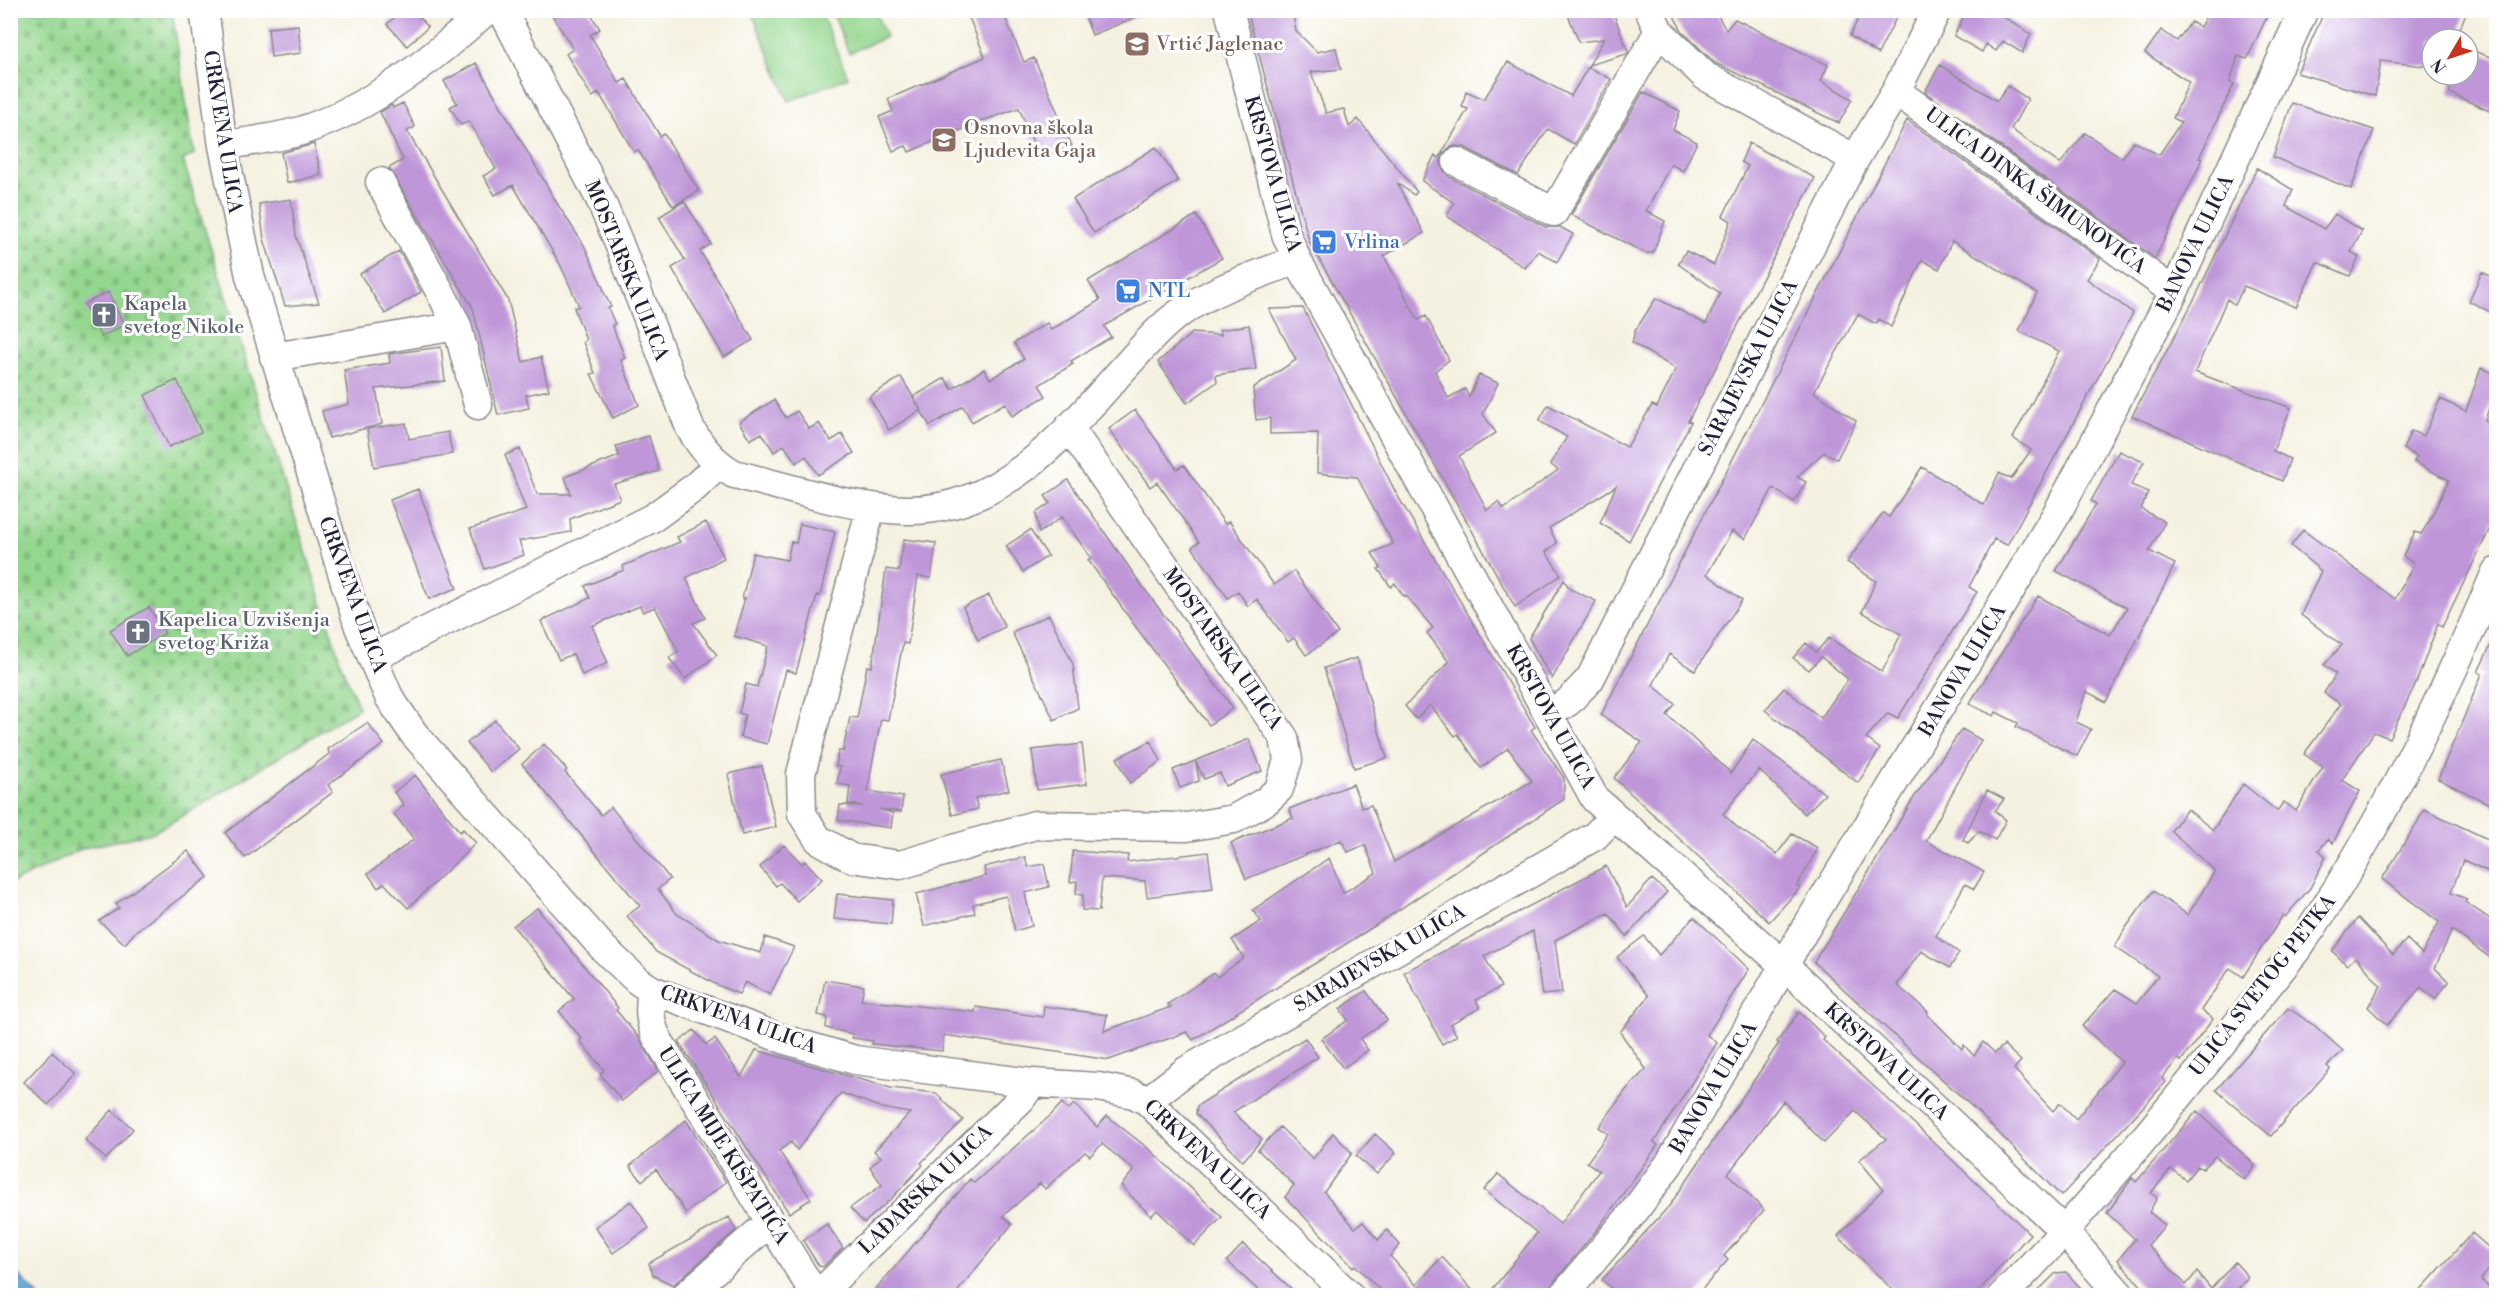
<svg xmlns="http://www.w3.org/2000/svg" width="2507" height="1306" font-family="'Libre Bodoni',serif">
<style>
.green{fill:#94d78f;stroke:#5b7c65;stroke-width:1.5}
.cemetery{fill:url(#cemetery-stones);stroke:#5b7c65;stroke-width:1.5}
.water{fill:url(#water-ripples);stroke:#46678c;stroke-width:1.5}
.building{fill:#bf97d9}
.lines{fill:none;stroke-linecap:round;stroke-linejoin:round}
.minor-casing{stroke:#8c8a8e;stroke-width:31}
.minor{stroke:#fff;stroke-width:28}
.labels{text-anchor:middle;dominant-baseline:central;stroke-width:6;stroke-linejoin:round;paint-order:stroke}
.education-label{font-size:20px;fill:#785e54;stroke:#fff;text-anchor:start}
.street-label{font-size:20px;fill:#22223b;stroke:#fff}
.shop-label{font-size:20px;fill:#366cbe;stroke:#fff;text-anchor:start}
.worship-label{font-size:20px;fill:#5b616d;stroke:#fff;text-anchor:start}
</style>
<defs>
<pattern id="cemetery-stones" width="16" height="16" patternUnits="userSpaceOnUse" patternTransform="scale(1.5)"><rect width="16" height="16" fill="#94d78f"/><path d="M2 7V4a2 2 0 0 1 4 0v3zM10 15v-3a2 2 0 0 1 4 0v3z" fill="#7fb87c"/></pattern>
<pattern id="water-ripples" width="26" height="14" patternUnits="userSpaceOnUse" patternTransform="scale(1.5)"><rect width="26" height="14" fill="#6aacde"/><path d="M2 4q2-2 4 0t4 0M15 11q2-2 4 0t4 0" fill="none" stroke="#578cb5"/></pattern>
</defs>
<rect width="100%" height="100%" fill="#fff"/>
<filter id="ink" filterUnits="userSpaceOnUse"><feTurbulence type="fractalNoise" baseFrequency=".0167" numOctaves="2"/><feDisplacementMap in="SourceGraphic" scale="12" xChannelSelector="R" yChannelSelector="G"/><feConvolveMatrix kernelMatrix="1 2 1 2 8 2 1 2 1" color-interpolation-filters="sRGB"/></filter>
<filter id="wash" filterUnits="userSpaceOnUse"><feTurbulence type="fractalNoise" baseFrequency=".008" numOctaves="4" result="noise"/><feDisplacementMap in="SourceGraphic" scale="24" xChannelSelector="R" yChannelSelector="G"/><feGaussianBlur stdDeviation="1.35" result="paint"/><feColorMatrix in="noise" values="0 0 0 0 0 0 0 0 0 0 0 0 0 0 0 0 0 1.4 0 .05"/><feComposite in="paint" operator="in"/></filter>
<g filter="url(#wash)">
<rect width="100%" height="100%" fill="#f5f1e0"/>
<path class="green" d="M751,11H820L848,77L789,101Z
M832,11H875L886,37L849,53Z"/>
<path class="cemetery" d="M10,11H172L194,154L183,160L342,667L359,708L196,808L152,833L83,848L12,883Z"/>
<path class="water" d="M11,1267L38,1295H11Z"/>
<g id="blocks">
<path class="building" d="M403,10H413L428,27L407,46L387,24Z
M549,10H588L600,29L590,35L619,83L626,79L660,136L664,134L699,191L673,206L638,150L634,152L599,93L592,97L566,54L573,49Z
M966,10H1002L1024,62L1034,58L1072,146L1040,159L1019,108L982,121L909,152L906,146L893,151L879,117L893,111L888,99L985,57Z
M1083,10H1151V11L1092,35Z
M1247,10H1292L1296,31L1317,52L1336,48L1341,69L1311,72L1326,113L1344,109L1349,127L1358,119L1417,192L1414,195L1397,183L1424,233L1384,256L1418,320L1426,316L1449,360L1435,371L1448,398L1465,389L1469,397L1479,375L1498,383L1483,414L1496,433L1459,456L1487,510L1498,502L1504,509L1558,470L1550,464L1567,437L1539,421L1548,405L1627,447L1652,405L1657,407L1676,369L1632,343L1635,331L1656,298L1706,324L1720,293L1678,264L1686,251L1714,265L1731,221L1723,216L1748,166L1741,162L1749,143L1815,178L1688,421L1691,422L1629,541L1600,523L1616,486L1549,528L1557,543L1546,552L1561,575L1515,607L1309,241Z
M1566,10H1612L1628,51L1627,54L1589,65L1604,39L1579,42Z
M1671,10H1715L1726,30L1735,19L1828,65L1821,81L1852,99L1839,123L1715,63L1682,31Z
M1862,10H1900L1878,54L1850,36Z
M1967,10H1993L2031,34L2022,53L2003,41L1996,51L1986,44L1982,52L1954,36Z
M2209,10H2270L2247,59L2238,56L2230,82L2234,84L2199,158L2202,159L2176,216L2155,258L1925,92L1940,65L1997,101L2008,86L2028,99L2011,129L2060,164L2085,133L2122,158L2133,141L2159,155L2181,122L2173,118L2189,82L2145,53L2161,30L2177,41L2191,22L2200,27Z
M2325,10H2467L2456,39H2432V67L2381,61L2375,96L2297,73Z
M298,25L301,53L271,57L268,28Z
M2468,49L2496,59V114L2450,93L2453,75H2468Z
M1508,62L1571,96L1588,67L1611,79L1574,144L1548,129L1518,175L1464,147L1456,146L1449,148L1442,155L1441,162L1443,170L1449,177L1546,227H1560L1573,234L1557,262L1538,251L1525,268L1447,216L1454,203L1422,181L1435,155L1439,158L1468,109L1462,107L1466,91L1484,99Z
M476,63L558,205L584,245L604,290H603L611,307L608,308L615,324L612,325L625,358L621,360L639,405L613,418L591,374L595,373L583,342L586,340L574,308L579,306L560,264L513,185L495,195L483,176L496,169L469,121L461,125L450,107L457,103L444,81Z
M1643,92L1680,111L1673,130L1697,142L1683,171L1671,164L1646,211L1665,221L1653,253H1645L1571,215Z
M403,103L415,127L407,131L508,300L523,362L541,357L549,390L526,395L529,408L498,415L473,308L389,168L403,160L380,112L392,105L393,108Z
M2292,103L2374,130L2351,189L2273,157Z
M1907,120L2100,259L2087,279L2133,313L2007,545L1994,539L1969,587L1977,592L1898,718L1888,713L1866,738L1880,749L1858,783L1765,710L1784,688L1821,718L1848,679L1821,657L1809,670L1793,658L1806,643L1816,652L1829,638L1882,672L1901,634L1862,612L1876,581L1847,562L1883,513L1889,517L1922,467L1984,505L1999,473L2011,479L2031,450L2013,438L2059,351L2019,331L2037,293L1952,241L1939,269L1922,260L1891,327L1879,319L1876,324L1858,314L1814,392L1856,421L1837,459L1824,452L1797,477L1806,482L1794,502L1773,488L1745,539L1732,531L1707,574L1742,600L1695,671L1669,654L1653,685L1675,704L1667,715L1731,773L1753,740L1825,794L1805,814L1759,770L1723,814L1738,828L1777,854L1792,834L1818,848L1797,886L1800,888L1769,922L1614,778L1642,742L1601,715Z
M314,144L321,175L287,183L281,153Z
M1156,147L1178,181L1094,233L1073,199Z
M2257,168L2293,190L2286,206L2324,229L2335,214L2362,231L2351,252L2359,257L2350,276L2317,262L2296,307L2244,286L2235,305L2227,299L2195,372L2291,408L2273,451L2290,459L2282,481L2132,416L2197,294Z
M291,199L296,236L319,303L285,306L264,239L259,204Z
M684,201L711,244L700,251L753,340L724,357L672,268L685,260L659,217Z
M1196,215L1222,258L1104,326L1111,337L1071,361L1073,364L1039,385L1046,396L1012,416L1005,403L972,422L963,406L930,426L913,397L945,378L952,389L984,369L990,379L1024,359L1014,343L1047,323L1051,330L1100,300L1088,281Z
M399,251L421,292L385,314L360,274Z
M2482,272L2496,279V315L2469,301Z
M108,292L124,325L101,337L84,304Z
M1303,308L1397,495L1535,727L1531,730L1564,778V799L1376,925L1193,1040L1187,1032L1109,1060L944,1035L942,1051L872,1044L873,1041L852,1038L853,1034L826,1028L827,1017L818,1015L825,980L864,986L861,1000L975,1012L976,1007L1043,1017L1044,1006L1107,1015L1104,1031L1171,1007L1168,1004L1214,973L1217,977L1244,958L1232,940L1261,921L1253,910L1329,858L1343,893L1376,873L1365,845L1348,852L1341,840L1246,879L1231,843L1293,818L1289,809L1353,784L1362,808L1371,805L1394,862L1532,781L1508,748L1481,768L1458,734L1455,736L1430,705L1416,719L1405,706L1449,662L1427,633L1433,628L1405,595L1403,596L1395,583L1391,587L1378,569L1381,568L1372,553L1393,544L1357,477L1317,473L1318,433L1270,434V418L1256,420L1253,388L1296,360L1269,309Z
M1249,325L1256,369L1216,375L1217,382L1187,403L1158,362L1192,333L1221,335L1220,330Z
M441,347L445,381L376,389L382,424L329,438L322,411L349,404L344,370L390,363L389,354Z
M2481,368L2496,374V387L2485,420L2496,424V516L2442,627L2438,624L2416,683L2389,738L2374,732L2342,780L2360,791L2333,843L2328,839L2319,850L2326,857L2310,888L2285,917L2283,915L2243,977L2230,968L2201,1010L2213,1019L2181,1061L2178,1059L2162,1078L2166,1082L2061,1196L1977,1111L1814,962L1913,799L1962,729L1981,740L1926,841L1984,872L1974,889L1965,884L1936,936L1959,953L1950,968L1921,951L1897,985L1928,1012L1927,1014L1962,1049L1964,1045L1974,1056L1983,1042L1995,1053L2004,1045L2021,1061L2014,1069L2053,1111L2060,1103L2076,1119L2122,1062L2082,1026L2115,989L2137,1003L2158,976L2115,947L2125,929L2153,891L2188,915L2215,871L2171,831L2187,809L2213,830L2243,784L2277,811L2284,802L2296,811L2323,767L2304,754L2341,704L2324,693L2336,674L2324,665L2342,645L2301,615L2321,571L2291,546L2303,530L2395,599L2414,564L2403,556L2415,532L2421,534L2429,522L2449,480L2414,462L2417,457L2403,449L2411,431L2424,436L2440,399L2466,411Z
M901,377L921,410L889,430L869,397Z
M177,380L201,432L169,447L145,395Z
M774,400L786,418L797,411L809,429L819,423L831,441L842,434L854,453L818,475L806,456L796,463L784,445L774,452L762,433L750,440L739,422Z
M1135,410L1177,469L1184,465L1225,524L1229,521L1274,585L1294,571L1338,633L1306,655L1294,638L1288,642L1257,599L1248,606L1238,591L1228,598L1192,547L1199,542L1157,482L1150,487L1109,429Z
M406,423L409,439L448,432L452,454L374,467L367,429Z
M649,436L659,471L614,484L620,499L570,519L571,532L519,541L524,555L485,569L470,529L526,510L505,455L520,449L537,494H571L565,477L619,456L616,446Z
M2119,451L2144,462L2131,485L2148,492L2141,509L2165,522L2149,551L2175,564L2106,702L2086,691L2076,722L2091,729L2077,756L2016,727L2018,723L1996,712L1994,716L1969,704L2038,596L2110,635L2127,608L2056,571L2096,504L2091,501Z
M1068,480L1140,583L1233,708L1209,725L1133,623L1088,560L1091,558L1062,517L1039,533L1036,513L1050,503L1045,496Z
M418,489L457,588L429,599L390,500Z
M706,522L724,558L686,578L705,618L693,623L717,655L685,679L669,658L678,651L655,607L643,612L640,606L592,626L608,663L582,675L573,654L559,660L541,621L590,598L585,586L624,570L623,566L680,542L677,537Z
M800,524L835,532L820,596L817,595L796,673L786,670L767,744L740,737L745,715L739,713L746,684L757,687L768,646L734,636L745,598L742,599L753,553L787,560L791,542L796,543Z
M1030,530L1048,556L1023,572L1006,546Z
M904,539L936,543L931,578L918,576L908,644L903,643L888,720L881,719L871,770L868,791L903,797L901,812L879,809L893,813L891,828L838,820L840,805L863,806L848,804L850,786L837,784L840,767L836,766L838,751H843L850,717L857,718L867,666L872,667L886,569L899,571Z
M1564,580L1570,589L1596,601L1552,679L1529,638Z
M989,595L1005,627L978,640L963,607Z
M149,607L165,633L127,656L110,630Z
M1049,615L1073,664L1078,708L1054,720L1012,632Z
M2496,634V807L2438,779L2482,674L2478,672Z
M1357,658L1387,758L1354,768L1324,668Z
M495,720L519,749L491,772L467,743Z
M367,723L384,744L328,785L333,792L245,858L225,833L329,754L328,749Z
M1249,739L1262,771L1225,786L1220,773L1204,779L1196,762L1199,781L1180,788L1173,770Z
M1151,741L1161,761L1130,783L1117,758Z
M544,744L567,770L565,772L601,815L611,807L670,879L658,889L677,914L719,940L761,953L765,937L794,947L770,995L745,982L739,994L717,985L656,952L627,916L640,906L522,764Z
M1082,744L1087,784L1037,790L1032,750Z
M1001,760L1009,790L975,798L978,809L952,815L941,774Z
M762,766L776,827L742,835L728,774Z
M415,775L460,832L463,829L476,843L408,908L384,883L378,888L368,874L414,839L394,814L404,805L394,792Z
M1987,790L2004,799L1995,811L2006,820L1995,840L1979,831L1968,843L1963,840Z
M2424,809L2496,843V875L2463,860L2451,893L2467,899L2465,902L2496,923V962L2452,930L2435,968L2449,982L2435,999L2421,987L2387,1025L2368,1007L2381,986L2356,957L2347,965L2332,951L2358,918L2393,955L2407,939L2422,954L2439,922L2382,879L2417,823Z
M784,845L802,864L805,861L822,879L797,901L780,883L776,886L760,867Z
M188,851L208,877L136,931L125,944L99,921L119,908L116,904Z
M1073,851L1128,855L1127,862L1208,852L1213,888L1147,897L1145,881L1102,878L1099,911L1082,910L1083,895L1076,894L1077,881L1070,882Z
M1025,857L1028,867L1044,864L1049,887L1025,893L1032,926L1015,931L1006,896L973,904L975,913L924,926L916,894L986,876L984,867Z
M1606,866L1627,907L1652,879L1667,892L1627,936L1608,913L1555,940L1562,993L1542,995L1533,931L1484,956L1501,987L1476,1000L1480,1008L1450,1024L1457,1036L1442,1044L1404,972Z
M837,894L893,900L891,924L834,919Z
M537,908L618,1008L616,1010L639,1038L658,1071L622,1101L600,1074L604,1070L580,1041L582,1039L559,1011L574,999L513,926Z
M1694,917L1749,969L1707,1035L1717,1043L1654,1142L1658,1145L1599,1227L1542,1296H1487L1537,1233L1484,1190L1498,1174L1560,1224L1599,1171L1587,1162L1608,1134L1599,1127L1626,1090L1646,1069L1620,1032L1649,996L1617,957L1644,936L1659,955Z
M1366,991L1387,1020L1360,1039L1368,1050L1343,1068L1321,1039L1348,1020L1340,1009Z
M2288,1008L2315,1026L2343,1051L2327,1066L2330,1069L2271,1136L2216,1090Z
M1799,1012L1825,1037L1823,1040L1903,1113L2030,1234L1974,1296H1899L1838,1236L1883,1189L1859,1160L1886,1139L1855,1111L1824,1143L1783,1101L1728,1174L1764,1210L1724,1256L1728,1260L1696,1296H1620L1602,1280L1670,1205L1779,1043L1777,1042Z
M694,1030L706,1045L715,1039L741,1077L756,1050L891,1088L936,1093L963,1120L921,1163L923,1165L890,1200L864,1223L850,1208L882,1185L870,1167L881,1157L874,1151L910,1113L882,1108L841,1093L797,1150L791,1142L779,1151L811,1199L789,1213L679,1042Z
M1305,1038L1318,1057L1233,1112L1262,1139L1243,1161L1196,1114L1197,1106Z
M52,1052L76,1074L48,1105L24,1082Z
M1062,1103L1068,1110L1074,1104L1097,1127L1107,1116L1149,1149L1222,1217L1194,1246L1157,1210L1151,1216L1121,1186L1134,1170L1102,1144L1090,1156L1085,1152L1045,1189L1040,1183L1003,1216L1012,1224L954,1296H870L970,1179L974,1183L1051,1115Z
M112,1110L133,1129L106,1159L85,1140Z
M2197,1111L2255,1165L2244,1180L2215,1156L2203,1169L2197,1166L2186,1180L2171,1169L2151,1193L2157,1198L2149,1212L2165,1225L2148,1245L2186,1285L2197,1272L2211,1289L2235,1262L2248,1277L2232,1296H2150L2118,1260L2135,1239L2107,1213L2132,1178L2136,1182Z
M686,1120L726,1182L686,1213L656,1169L642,1181L630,1166Z
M1280,1127L1313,1159L1333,1133L1352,1153L1324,1192L1355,1228L1363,1222L1378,1240L1387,1230L1400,1245L1390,1256L1416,1285L1442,1257L1478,1296H1386L1355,1265L1353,1267L1285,1197L1294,1185L1258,1150Z
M1375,1134L1396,1153L1377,1174L1356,1156Z
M631,1201L649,1228L613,1253L595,1227Z
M729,1217L736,1230L673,1285L653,1275L649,1263Z
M827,1224L843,1248L823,1267L819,1266L803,1241Z
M2472,1233L2496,1254V1261L2481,1279L2496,1296H2415Z
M1243,1244L1299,1296H1264L1227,1261Z
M2066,1272L2088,1296H2033L2056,1273Z"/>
</g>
</g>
<g filter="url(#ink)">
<use href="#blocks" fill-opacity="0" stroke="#8c8a8e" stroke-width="1.5"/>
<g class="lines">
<g class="minor-casing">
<path id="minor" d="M204,10L223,146L250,276L359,627L389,697L414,734L604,949L638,981L652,990L786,1040L855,1060L1032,1083L1098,1087L1134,1094L1147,1101L1350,1296
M502,10L600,199L618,241L690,428C702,448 713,462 734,474C787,487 852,509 906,510C1001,512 1066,433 1123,369C1140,351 1157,329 1177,315C1213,289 1256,275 1297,260
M1229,10L1286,234L1297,260L1595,799L1785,966L1950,1122L2065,1232L2121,1296
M1649,10L1659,31L1705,76L1855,159
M1896,91L2174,292
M223,146C249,141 278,138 304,130C376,105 431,60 487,10
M1457,162L1554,212L1659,31
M380,182L443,297L457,326L478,405
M274,357L457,326
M871,507L801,774L802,814L818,839L851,858L900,865L1035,825L1187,827L1234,819L1266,801L1279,789L1288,760L1284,738L1069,427
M372,658L654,517L695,487L718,465
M1549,714L1568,702L1590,679L1855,159L1896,91L1937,10
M652,990C649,1008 649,1021 657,1038L816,1296
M1147,1101L1186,1071L1595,836L1613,817
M685,1296L770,1222
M817,1296L1021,1099L1032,1083
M1563,1296L1633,1213L1669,1164L1801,936L2056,515L2174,292L2304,10
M2002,1296C2110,1188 2203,1066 2298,948C2380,831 2440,703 2496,572"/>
</g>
<use href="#minor" class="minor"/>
</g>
</g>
<defs>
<g id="school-square" transform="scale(1.35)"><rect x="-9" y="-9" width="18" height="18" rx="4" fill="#8d6e63" stroke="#fff"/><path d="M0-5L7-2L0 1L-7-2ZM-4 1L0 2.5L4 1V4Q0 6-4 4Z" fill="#fff"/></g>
<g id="supermarket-square" transform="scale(1.35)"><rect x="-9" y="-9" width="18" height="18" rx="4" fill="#3f7fe0" stroke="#fff"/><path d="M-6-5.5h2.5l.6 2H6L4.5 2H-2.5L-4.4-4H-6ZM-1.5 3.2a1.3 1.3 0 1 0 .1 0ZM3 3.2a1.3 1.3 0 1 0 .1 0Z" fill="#fff"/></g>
<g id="church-square" transform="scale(1.35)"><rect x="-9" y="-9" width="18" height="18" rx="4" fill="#6b7280" stroke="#fff"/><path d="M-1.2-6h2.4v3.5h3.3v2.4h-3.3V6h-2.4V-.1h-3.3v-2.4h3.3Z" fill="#fff"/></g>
</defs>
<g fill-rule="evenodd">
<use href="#school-square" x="1137" y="44"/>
<use href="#school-square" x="944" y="140"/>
<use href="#supermarket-square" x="1324" y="242"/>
<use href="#supermarket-square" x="1128" y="291"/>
<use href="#church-square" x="104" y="315"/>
<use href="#church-square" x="138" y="632"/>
</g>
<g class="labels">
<g class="education-label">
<text x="1156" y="44">Vrtić Jaglenac</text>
<text x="964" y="128">Osnovna škola<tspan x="964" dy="23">Ljudevita Gaja</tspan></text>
</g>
<g class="street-label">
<text transform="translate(222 132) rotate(81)">CRKVENA ULICA</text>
<text transform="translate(1272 174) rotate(74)">KRSTOVA ULICA</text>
<text transform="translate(2035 191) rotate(36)">ULICA DINKA ŠIMUNOVIĆA</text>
<text transform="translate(2196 244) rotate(-64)">BANOVA ULICA</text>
<text transform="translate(626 271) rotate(68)">MOSTARSKA ULICA</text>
<text transform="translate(1749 368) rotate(-63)">SARAJEVSKA ULICA</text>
<text transform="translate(352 595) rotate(70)">CRKVENA ULICA</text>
<text transform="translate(1222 649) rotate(55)">MOSTARSKA ULICA</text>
<text transform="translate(1963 671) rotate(-59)">BANOVA ULICA</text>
<text transform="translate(1550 717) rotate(61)">KRSTOVA ULICA</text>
<text transform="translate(1380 959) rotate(-30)">SARAJEVSKA ULICA</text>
<text transform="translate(2263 986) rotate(-52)">ULICA SVETOG PETKA</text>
<text transform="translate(738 1020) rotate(20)">CRKVENA ULICA</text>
<text transform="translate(1886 1062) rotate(43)">KRSTOVA ULICA</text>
<text transform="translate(1714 1088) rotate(-59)">BANOVA ULICA</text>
<text transform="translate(723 1146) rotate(58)">ULICA MIJE KIŠPATIĆA</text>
<text transform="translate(1207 1160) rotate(43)">CRKVENA ULICA</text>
<text transform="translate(926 1190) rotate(-44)">LAĐARSKA ULICA</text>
</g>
<g class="shop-label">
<text x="1344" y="242">Vrlina</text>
<text x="1148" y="291">NTL</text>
</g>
<g class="worship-label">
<text x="124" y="304">Kapela<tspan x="124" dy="23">svetog Nikole</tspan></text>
<text x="158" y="620">Kapelica Uzvišenja<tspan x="158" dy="23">svetog Križa</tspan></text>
</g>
</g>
<rect width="2507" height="1306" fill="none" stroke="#fff" stroke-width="36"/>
<g transform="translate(2450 57) rotate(231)"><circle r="28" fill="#ffffff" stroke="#a7a7b1" stroke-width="1.5"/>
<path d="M0-4.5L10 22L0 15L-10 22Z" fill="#c8321e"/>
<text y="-9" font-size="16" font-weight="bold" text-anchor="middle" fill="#22223b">N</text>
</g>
</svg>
